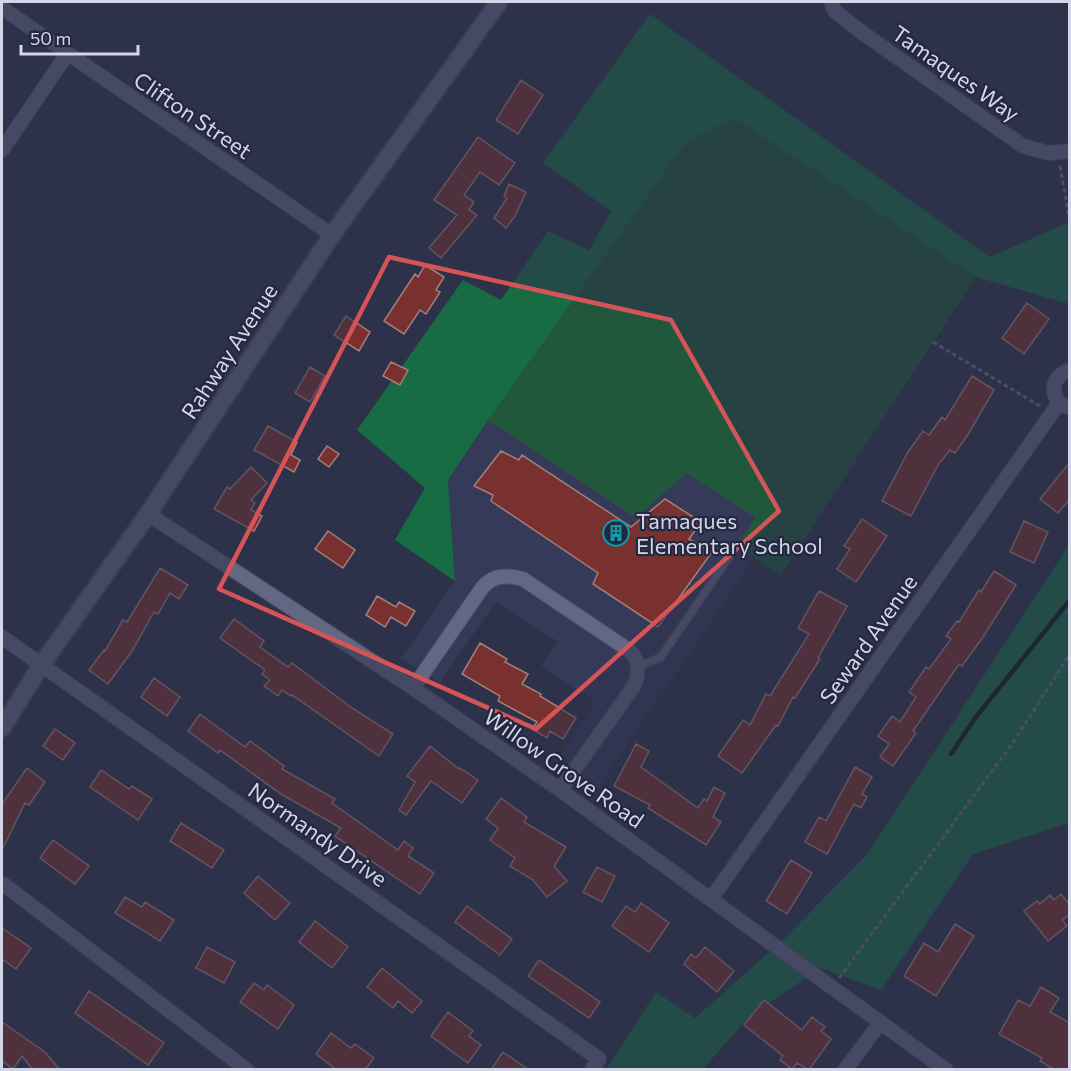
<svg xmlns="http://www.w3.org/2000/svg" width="1071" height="1071" font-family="Commissioner,sans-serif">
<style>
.built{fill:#353a59}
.green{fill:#21583b}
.forest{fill:#176c44}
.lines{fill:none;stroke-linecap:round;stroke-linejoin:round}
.stream{stroke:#0b1a1b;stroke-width:4.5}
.building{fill:#79312f;stroke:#a37f7c;stroke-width:1.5}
.service-casing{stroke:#4b4e63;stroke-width:10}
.minor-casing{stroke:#4b4e63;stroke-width:16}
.tertiary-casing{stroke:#4b4e63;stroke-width:20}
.path{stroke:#6c7085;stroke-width:3;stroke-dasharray:4.5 3;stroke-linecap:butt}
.service{stroke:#626783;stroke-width:7}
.minor{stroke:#626783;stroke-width:14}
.tertiary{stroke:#626783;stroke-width:16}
.marked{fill:none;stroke:#d55458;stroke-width:4.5;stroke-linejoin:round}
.labels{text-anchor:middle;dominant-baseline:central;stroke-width:4.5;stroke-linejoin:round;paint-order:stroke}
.street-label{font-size:22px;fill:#d3d6e6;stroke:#242840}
.poi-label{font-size:22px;fill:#d3d6e6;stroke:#242840;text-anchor:start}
</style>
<rect width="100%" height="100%" fill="#2d324a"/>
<path class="built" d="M687,141L976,277L780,576L754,558L595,792L555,763L596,703L541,665L557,641L496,601L440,683L401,658L455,581L448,480L488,420Z"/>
<path class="green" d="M734,118L976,277L780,576L738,547L755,517L686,473L636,518L488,420L687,141Z"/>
<path class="forest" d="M650,14L990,257L1069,222V304L976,277L734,118L687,141L488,420L448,480L455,581L395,540L425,488L357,430L463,280L501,300L548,231L589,250L611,211L543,163Z
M1069,545L1070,727L1068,741L1070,746L1069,823L973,854L881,990L820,968L748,1018L703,1069L606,1070L656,992L695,1018L783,940L868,853Z"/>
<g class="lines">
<path class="stream" d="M951,754L975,718L1070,600"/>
</g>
<path class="building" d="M521,80L543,95L518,134L496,120Z
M478,137L515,163L499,185L480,172L464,195L474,202L469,210L477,215L441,258L429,248L457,215L434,200Z
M509,184L526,192L515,216L506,228L494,218L507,198L504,196Z
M425,265L444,277L436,290L440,292L426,314L420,310L404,334L384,321L415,274L418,277Z
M1027,303L1049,319L1024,354L1002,338Z
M346,316L370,332L359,351L334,335Z
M391,362L408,370L400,385L383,376Z
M310,367L325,376L310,402L295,393Z
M972,376L994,390L967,436L955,453L950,450L938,465L911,516L882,501L908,452L923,431L929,435L942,417L945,420Z
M268,426L297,442L291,455L300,460L294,472L254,450Z
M327,446L339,454L329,467L318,459Z
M501,451L519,460L522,455L631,527L665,499L701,522L689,539L712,552L658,627L593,584L598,573L491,501L493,495L474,486Z
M1070,462V499L1058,513L1040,499Z
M251,467L267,483L251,500L255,503L251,510L262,516L254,531L214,509L227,487L230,489Z
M862,519L887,536L856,582L837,569L850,549L844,546Z
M1024,521L1048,532L1034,563L1010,552Z
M328,531L355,550L343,568L315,549Z
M160,568L188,585L179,599L170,593L158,614L154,612L132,651L108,684L89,670L104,650L105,651L123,620L127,622Z
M994,571L1016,585L983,637L962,666L959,664L913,731L916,733L893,766L880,757L889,744L878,736L892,716L900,722L916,697L909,692L926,667L929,669L951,639L946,636L957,621L959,622L979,590L981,592Z
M819,591L847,606L818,658L820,659L795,698L793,697L778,726L776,725L742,773L718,756L743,720L750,725L766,694L770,696L809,634L798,628Z
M377,596L396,607L399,602L415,611L406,626L391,617L385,627L366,615Z
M234,619L264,641L260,647L288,667L292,663L352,708L393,734L379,756L292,695L291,696L282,690L278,696L264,686L270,680L262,674L265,670L220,638Z
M480,643L507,659L505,662L528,674L522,684L541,694L540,696L576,718L563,739L550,731L547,738L532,729L537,722L498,701L500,696L462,674Z
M154,678L180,697L167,716L141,697Z
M200,714L245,747L250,741L284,766L282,769L335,799L332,803L398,850L404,841L413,848L408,856L434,873L420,894L335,836L341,828L281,794L220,750L218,753L188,731Z
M55,729L75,743L63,760L43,746Z
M636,744L649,751L641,767L698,808L704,799L707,801L714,787L725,793L713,817L721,822L706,845L648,808L650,805L614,786Z
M430,746L459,769L460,768L478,780L462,803L431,781L406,815L399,810L415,782L407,776Z
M855,767L872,777L862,794L867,797L861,808L854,804L827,854L805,842L819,817L826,821Z
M27,768L45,782L29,805L25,803L2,850V804Z
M101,770L129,789L132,786L152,799L138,820L90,787Z
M501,798L527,817L524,822L566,847L554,866L567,881L547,897L533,880L510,866L515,858L490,840L498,828L486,819Z
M181,823L224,850L212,868L170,841Z
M53,840L89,866L75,884L40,858Z
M791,860L812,873L787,914L766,901Z
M597,867L615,876L602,902L583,892Z
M258,876L290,903L275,920L244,893Z
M1061,894L1070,905V914L1062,920L1067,926L1048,941L1024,911L1037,901L1040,904L1050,895L1054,900Z
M125,897L142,907L145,902L174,920L160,941L115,913Z
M641,903L669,923L649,952L612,926L626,906L635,912Z
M467,906L512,939L500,955L455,922Z
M315,921L348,947L332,968L299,942Z
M955,924L974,936L936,996L904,976L924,943L938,952Z
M2,928L31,948L16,969L2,959Z
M207,947L235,962L224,983L196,968Z
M705,947L734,971L717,992L684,964L691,954L696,958Z
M539,960L600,1002L589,1018L528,976Z
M382,968L422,1001L412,1013L398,1001L393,1008L367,987Z
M254,983L264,990L267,985L294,1005L278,1029L240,1002Z
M1041,987L1059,998L1050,1012L1070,1023V1070H1055L1040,1061L1042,1058L999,1034L1018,1000L1030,1006Z
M89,991L164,1043L148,1065L75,1013Z
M764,1000L802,1030L812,1017L825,1027L821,1031L831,1039L809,1070L797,1063L792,1069L780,1060L783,1056L744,1025Z
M448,1012L473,1031L469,1036L481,1045L468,1063L431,1036Z
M2,1022L45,1052L60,1070H33L22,1056L13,1069L2,1061Z
M331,1033L351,1048L355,1044L374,1058L365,1070H337L316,1054Z
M503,1052L529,1070H491Z"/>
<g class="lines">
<g class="service-casing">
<path id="service" d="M638,667L661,657L729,557"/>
</g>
<g class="minor-casing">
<path id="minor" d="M831,2L835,11L860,31L1023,146L1048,153L1070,151
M2,8L332,235
M2,150L67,54
M1070,370C1049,376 1048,402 1070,408
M148,514L413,688L560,790L946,1070
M2,637L599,1059L592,1070
M413,688L482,588C494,574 506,575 523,579L630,651C640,661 639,673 634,686L560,790
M2,883L247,1070
M711,899L1059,403
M845,1070L880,1023"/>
</g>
<g class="tertiary-casing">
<path id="tertiary" d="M2,728L42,664L148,514L332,235L499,2"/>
</g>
<path class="path" d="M1060,166L1070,223
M933,342L1040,406
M839,978L1012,744L1070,654"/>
<use href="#service" class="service"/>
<use href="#minor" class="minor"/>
<use href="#tertiary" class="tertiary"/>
</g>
<path d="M0 0H1071V1071H0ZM389,257L671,320L779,511L536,729L219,589Z" fill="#2d324a" fill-opacity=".55" fill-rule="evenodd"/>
<path class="marked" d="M389,257L671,320L779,511L536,729L219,589Z"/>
<defs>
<g id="building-ring" transform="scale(1.35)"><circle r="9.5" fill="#242840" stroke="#0f9aa8" stroke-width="1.5"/><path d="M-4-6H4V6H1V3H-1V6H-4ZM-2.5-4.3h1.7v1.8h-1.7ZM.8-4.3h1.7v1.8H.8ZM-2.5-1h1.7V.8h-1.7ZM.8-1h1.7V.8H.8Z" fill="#0f9aa8"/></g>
</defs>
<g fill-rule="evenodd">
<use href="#building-ring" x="616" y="533"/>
</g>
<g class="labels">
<g class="street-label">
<text transform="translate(956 73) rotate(35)">Tamaques Way</text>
<text transform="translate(193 115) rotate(34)">Clifton Street</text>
<text transform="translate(229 351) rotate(-57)">Rahway Avenue</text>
<text transform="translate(868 639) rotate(-55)">Seward Avenue</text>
<text transform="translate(564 768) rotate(35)">Willow Grove Road</text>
<text transform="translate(318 834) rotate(35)">Normandy Drive</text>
</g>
<g class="poi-label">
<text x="636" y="520">Tamaques<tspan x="636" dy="25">Elementary School</tspan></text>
</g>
</g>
<rect width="1071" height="1071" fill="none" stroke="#d3d6e6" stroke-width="6"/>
<path d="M21 45v9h117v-9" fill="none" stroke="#d3d6e6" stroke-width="3"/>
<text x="30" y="45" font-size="18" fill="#d3d6e6" stroke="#242840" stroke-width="4.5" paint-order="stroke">50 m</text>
</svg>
